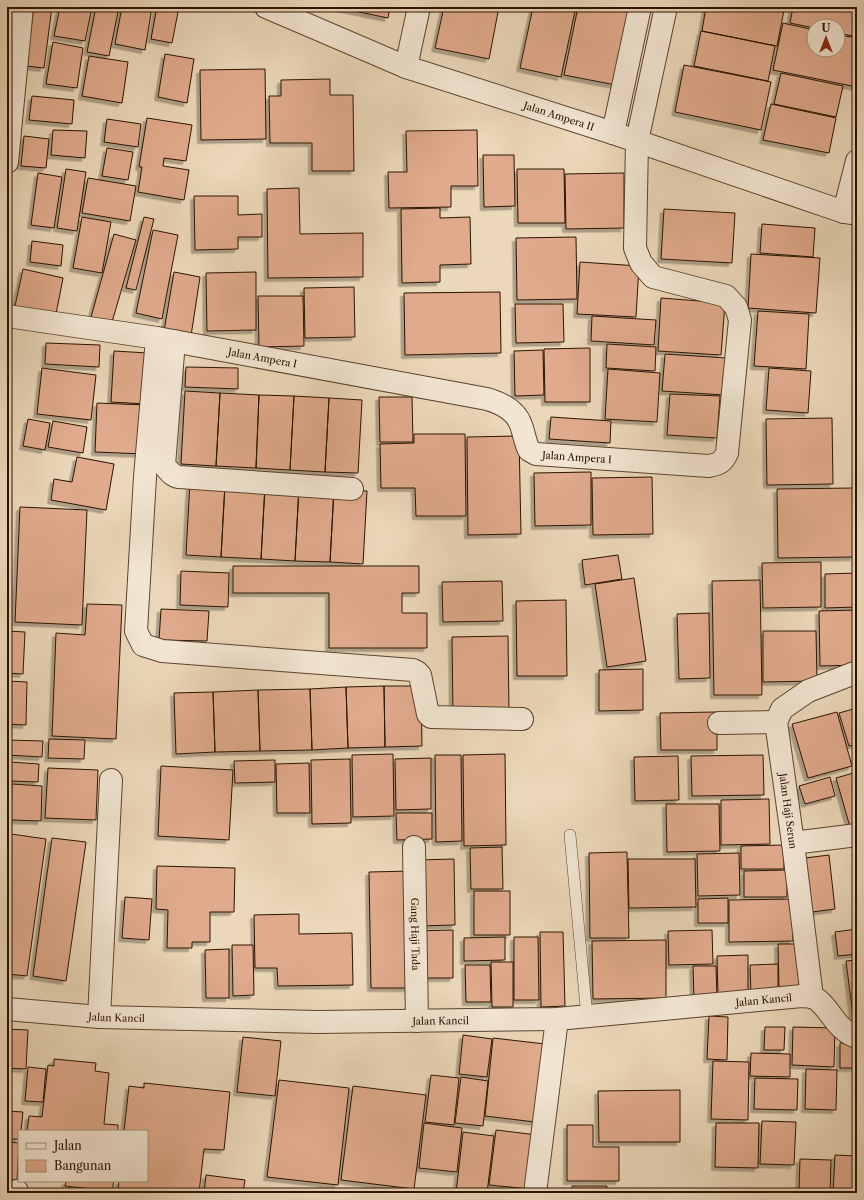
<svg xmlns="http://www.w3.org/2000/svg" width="864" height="1200" font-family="'Libre Caslon Text',serif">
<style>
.building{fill:#e0aa8c;stroke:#2b1200;filter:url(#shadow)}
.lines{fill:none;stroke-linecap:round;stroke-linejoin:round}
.service-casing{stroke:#5b432e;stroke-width:12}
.minor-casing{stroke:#5b432e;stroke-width:24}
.service{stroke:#f2e5d2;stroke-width:11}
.minor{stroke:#f2e5d2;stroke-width:22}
.labels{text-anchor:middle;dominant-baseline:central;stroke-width:3;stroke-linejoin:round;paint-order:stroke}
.street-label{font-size:10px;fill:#2b1200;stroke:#f2e5d2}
</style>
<defs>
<filter id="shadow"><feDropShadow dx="-3.5" dy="3.5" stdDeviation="0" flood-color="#0004"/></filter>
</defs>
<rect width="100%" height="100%" fill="#ebd7b9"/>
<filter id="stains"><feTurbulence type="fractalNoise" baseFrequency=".005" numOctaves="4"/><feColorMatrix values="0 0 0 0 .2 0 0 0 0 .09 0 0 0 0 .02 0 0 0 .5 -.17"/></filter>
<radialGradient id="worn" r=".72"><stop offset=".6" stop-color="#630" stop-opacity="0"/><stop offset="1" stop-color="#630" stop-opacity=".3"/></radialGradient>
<path class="building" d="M34,7H52L44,68L26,66Z
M60,7H92L85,41L54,36Z
M96,7H119L109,56L87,52Z
M122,7H152L145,50L115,44Z
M157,7H179L172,43L151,39Z
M335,7H390L388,18Z
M444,7H499L489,59L435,48Z
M533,7H556L575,11L561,77L520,68Z
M578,7H617L636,11L621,86L564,75Z
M706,7H771L784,10L777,46L702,31Z
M793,7H857V37L838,33V26H814V28L790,23Z
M783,23L814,30V50H838V35L857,38V87L773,70Z
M701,31L775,46L768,81L694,66Z
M53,42L83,48L77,88L46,84Z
M165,54L194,59L187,103L158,97Z
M89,56L128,62L122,103L82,96Z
M684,65L771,82L761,130L675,112Z
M265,69L266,139L201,140L200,70Z
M781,73L843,86L836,117L774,104Z
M330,79V95H353L354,171H312V143H270L269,96H281V80Z
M32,96L74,100L72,124L29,120Z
M771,104L836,118L829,153L763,140Z
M147,118L192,125L186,161L164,158L163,166L189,170L184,200L138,192L142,167H139Z
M107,119L141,124L138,147L104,142Z
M53,130L87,131L85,158L51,155Z
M477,130L478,186H451V207L389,208L388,172H407L406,131Z
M24,136L49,139L46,168L21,166Z
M107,148L133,152L128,180L102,176Z
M483,155H514L515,206L484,207Z
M66,169L86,172L77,231L57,228Z
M517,169H564L565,223H518Z
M38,173L62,177L54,228L31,225Z
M624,173V228L566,229L565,174Z
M88,178L136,186L130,221L82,213Z
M299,188L300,234L363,233V277L268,278L267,189Z
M194,196H238V215L262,214V237H238V249L195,250Z
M440,208V218L470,217L471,264L440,265V282L402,283L401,209Z
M664,209L735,213L732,263L661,259Z
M82,217L111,222L102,273L73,268Z
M144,217L154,219L136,290L126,288Z
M762,224L815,228L813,257L760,253Z
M153,230L178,235L162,319L136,313Z
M114,234L136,240L112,322L91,317Z
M576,237L577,299L517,300L516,238Z
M32,241L63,245L61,266L30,262Z
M751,254L820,258L816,313L748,308Z
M580,262L639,266L636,317L577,314Z
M23,269L63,278L56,314L15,306Z
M174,272L200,277L191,336L164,331Z
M256,272V330L207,331L206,273Z
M354,287L355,337L305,338L304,288Z
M500,292L501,353L405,355L404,293Z
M258,296H303L304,346L259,347Z
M661,298L725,303L721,355L658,351Z
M515,304H563L564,342L516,343Z
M758,311L809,314L806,369L754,366Z
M592,316L656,320L654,345L591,341Z
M46,343L100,345L99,367L45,364Z
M607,344L656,347L655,371L606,368Z
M590,348V402H545L544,349Z
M543,350L544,395L515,396L514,351Z
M114,351L148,353L146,404L111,402Z
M665,354L726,358L724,395L662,391Z
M186,367L238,368V389L185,387Z
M42,368L96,375L91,420L37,414Z
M769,368L811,371L808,413L766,410Z
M608,369L660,373L657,422L605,419Z
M185,391L220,393L216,466L181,464Z
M220,393L259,395L256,468L216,466Z
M670,394L720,396L717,438L667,435Z
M259,395L294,396L290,470L256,468Z
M294,396L329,398L325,472L290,470Z
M379,397H412L413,442H380Z
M329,398L362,400L358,473L325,472Z
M97,403L146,405L144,454L95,452Z
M551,417L611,421L610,443L549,439Z
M832,418L833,484L767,485L766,419Z
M28,419L50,423L45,450L23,446Z
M53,421L87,427L83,453L48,447Z
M414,434H465L466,516H416L415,488H381L380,444L414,443Z
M519,436L521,534L468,535L467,437Z
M77,457L114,464L106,510L51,500L54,479L72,482Z
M591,472V525L535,526L534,473Z
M652,477L653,534L593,535L592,478Z
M190,482L225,484L221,557L186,555Z
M225,484L265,486L261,559L221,557Z
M265,486L299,487L295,561L261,559Z
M299,487L334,489L330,562L295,561Z
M853,488L854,557L778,558L777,489Z
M334,489L367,491L363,564L330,562Z
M20,507L87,510L82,625L15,622Z
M618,555L622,579L585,585L582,560Z
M821,562V607L763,608L762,563Z
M233,566H419V593H402V613H427V648H329V593H233Z
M181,571L229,573L228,607L180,605Z
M857,573V607L825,608V574Z
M634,578L646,661L607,667L595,584Z
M760,580L762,695H714L712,581Z
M502,581L503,621L443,622L442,582Z
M566,600L567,676H517L516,601Z
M87,604L122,605L116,739L52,736L56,633L85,635Z
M161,609L209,611L207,641L159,640Z
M857,610V665L820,666L819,611Z
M709,613L710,678L679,679L677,614Z
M7,631L25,632L23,674L7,673Z
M763,631H816L817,681L763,682Z
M508,636L509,713L453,714L452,637Z
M643,669V710L599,711V670Z
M7,681L27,682L26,725L7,724Z
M384,686L385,747L348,748L346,687Z
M384,686H421L422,746L385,747Z
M346,687L348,748L312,750L310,689Z
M310,689L312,750L260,751L258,690Z
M258,690L260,751L215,752L213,692Z
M213,692L215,752L176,754L174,693Z
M857,708V744L849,746L839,713Z
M717,712V750H661L660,713Z
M837,712L852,766L808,778L792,724Z
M49,739L85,740L84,759L48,758Z
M7,740L43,741L42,757L7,755Z
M393,754L394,816L353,817L352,755Z
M505,754L506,845L464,846L463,755Z
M435,755H461L462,841L436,842Z
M763,755L764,795L692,796L691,756Z
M678,756L679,800L635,801L634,757Z
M431,758V809L396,810L395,759Z
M350,759L351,823L312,824L311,760Z
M275,760V782L235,783L234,761Z
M10,762L39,764L38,782L9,781Z
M309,763L310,813H277L276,764Z
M161,766L233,770L229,840L158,836Z
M48,768L98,770L96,820L45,818Z
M857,772V825L850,827L836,778Z
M830,777L835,796L805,804L799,786Z
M12,784L42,786L41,821L11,820Z
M769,799L770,844L721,845V800Z
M666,804H719L720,851L667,852Z
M396,813H432V839L397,840Z
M11,834L46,839L27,976L7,974V866Z
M52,838L86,842L66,981L33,976Z
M784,845V869H741V846Z
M502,847L503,889H471L470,848Z
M627,852L629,938H590L589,853Z
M739,853L740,895L698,896L697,854Z
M829,855L835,909L812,912L805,858Z
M454,859L455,925L418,926L417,860Z
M628,859H695L696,907L629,908Z
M157,866L235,868L234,912H210V942H192V948H167L168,910L156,909Z
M787,870V897H744V871Z
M413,871L415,988H371L369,872Z
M474,891H510V935H474Z
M125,897L152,899L149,940L122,938Z
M728,898V923H698V899Z
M793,899V941L729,942V900Z
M299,914V934L352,933L353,985L278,986L277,968H255L254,915Z
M857,929V954L838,956L835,932Z
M453,930V978H417L416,931Z
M712,930L713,964L669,965L668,931Z
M540,932H563L565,1006L541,1007Z
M505,937V960L464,961V938Z
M514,937H538L539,1000H514Z
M666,940V998L593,999L592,941Z
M778,944H801L802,987H779Z
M232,945H253L254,995L233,996Z
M229,949V998H206L205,950Z
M748,955V994H718L717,956Z
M857,960V1015L853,1016L846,961Z
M491,962H513V1007H492Z
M778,964V992L751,993L750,965Z
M465,965H490L491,1002H466Z
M693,966H716L717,1000H694Z
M709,1016L728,1017L727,1060L707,1059Z
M765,1027H785L784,1050H764Z
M793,1027L835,1028L834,1067L792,1065Z
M7,1029L28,1030L26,1069L7,1068Z
M463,1035L492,1039L487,1077L459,1074Z
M243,1037L281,1041L275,1096L237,1092Z
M493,1038L545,1044L535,1122L485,1116Z
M840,1043H857V1068H840Z
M751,1053L790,1054V1077L750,1076Z
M54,1059L96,1063L95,1071L109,1073L104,1124L118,1125V1131H27L29,1116L42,1117L48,1065L54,1066Z
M713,1061L749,1062L748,1120L711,1119Z
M28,1067L46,1069L43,1102L25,1101Z
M806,1069L837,1070L836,1110L805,1109Z
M431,1075L459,1078L454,1125L425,1122Z
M461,1077L488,1081L483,1126L455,1123Z
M755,1078L798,1079L797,1110L754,1109Z
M279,1080L349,1088L338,1185L267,1177Z
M144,1083L230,1092L224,1150L204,1149L199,1193H118L119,1181H147V1131H124L129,1086L144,1088Z
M353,1086L426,1095L414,1189L341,1180Z
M680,1090V1142H599L598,1091Z
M7,1111L23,1112L21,1131H19V1139H7Z
M762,1121L796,1122L794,1165L760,1164Z
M424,1123L462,1128L457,1172L419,1168Z
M716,1123H759L758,1168L715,1167Z
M567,1125H593V1147H619V1181H567Z
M496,1130L537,1135L530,1189L489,1185Z
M463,1132L494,1136L487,1193H456Z
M7,1142L19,1143L17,1180H7Z
M835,1155L857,1156V1193H833Z
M800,1159L831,1160L830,1193H799Z
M206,1175L245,1180L243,1193H204Z
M66,1181H114L112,1191L65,1186Z
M572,1186H607V1193H572Z"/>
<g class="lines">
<g class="service-casing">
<path id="service" d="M570,835L587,1017"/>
</g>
<g class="minor-casing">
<g id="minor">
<path id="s1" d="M266,7L406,67L613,133L844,212L857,214"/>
<path d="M406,67L419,7"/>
<path d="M613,133L640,7"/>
<path d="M7,162L22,7"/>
<path d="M844,212L857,161"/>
<path id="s2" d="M7,316L157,338L487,399C501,403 516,411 521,425C524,433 525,442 529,450L536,454L709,466C719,464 723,462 727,453L740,320L736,307L726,296L653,277L641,263L635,248L637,141L666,7"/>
<path d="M157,338L145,477L136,631L143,645L162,651L413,670L417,672L420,675L428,714L431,717L522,719"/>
<path d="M174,341L164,465C169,471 172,476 179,477L352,489"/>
<path d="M719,723L776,722"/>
<path d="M793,843L857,835"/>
<path id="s3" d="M414,847L417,1021"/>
<path d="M812,997L793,843L776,722L782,709L808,691L857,672"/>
<path id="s4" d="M7,1009L99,1017L317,1022L557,1019L802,996C805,997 809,996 812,997C828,1002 835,1031 857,1037"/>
<path d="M99,1017L111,780"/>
<path d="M17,1193V1191"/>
<path d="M535,1193L557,1019"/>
</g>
</g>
<use href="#service" class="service"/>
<use href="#minor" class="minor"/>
</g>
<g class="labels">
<g class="street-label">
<text stroke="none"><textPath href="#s1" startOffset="313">Jalan Ampera II</textPath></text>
<text stroke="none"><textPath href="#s2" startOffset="259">Jalan Ampera I</textPath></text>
<text stroke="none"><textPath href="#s2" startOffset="607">Jalan Ampera I</textPath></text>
<text transform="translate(788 811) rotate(82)">Jalan Haji Serun</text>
<text stroke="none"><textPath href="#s3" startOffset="87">Gang Haji Tada</textPath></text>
<text stroke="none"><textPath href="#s4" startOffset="758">Jalan Kancil</textPath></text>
<text stroke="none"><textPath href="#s4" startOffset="110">Jalan Kancil</textPath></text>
<text stroke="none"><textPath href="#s4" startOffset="434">Jalan Kancil</textPath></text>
</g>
</g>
<rect width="864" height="1200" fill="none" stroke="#ebd7b9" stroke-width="24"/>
<rect x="8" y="8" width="848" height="1184" fill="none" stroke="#2b1200" stroke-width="2"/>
<rect x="12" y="12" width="840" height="1176" fill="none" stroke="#2b1200"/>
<rect x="18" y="1130" width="130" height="52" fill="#f2e5d2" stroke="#a2917e"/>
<rect x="26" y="1143" width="20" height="6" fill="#f2e5d2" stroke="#a2917e"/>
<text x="54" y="1150" font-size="12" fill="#2b1200">Jalan</text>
<rect x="26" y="1160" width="20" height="12" fill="#e0aa8c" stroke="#a2917e"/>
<text x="54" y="1170" font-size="12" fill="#2b1200">Bangunan</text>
<g transform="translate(826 38)"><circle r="19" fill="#f2e5d2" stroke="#a2917e"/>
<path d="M0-3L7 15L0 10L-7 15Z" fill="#8f2418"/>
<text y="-6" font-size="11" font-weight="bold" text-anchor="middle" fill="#2b1200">U</text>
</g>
<rect width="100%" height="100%" filter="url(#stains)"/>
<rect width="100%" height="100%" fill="url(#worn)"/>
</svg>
